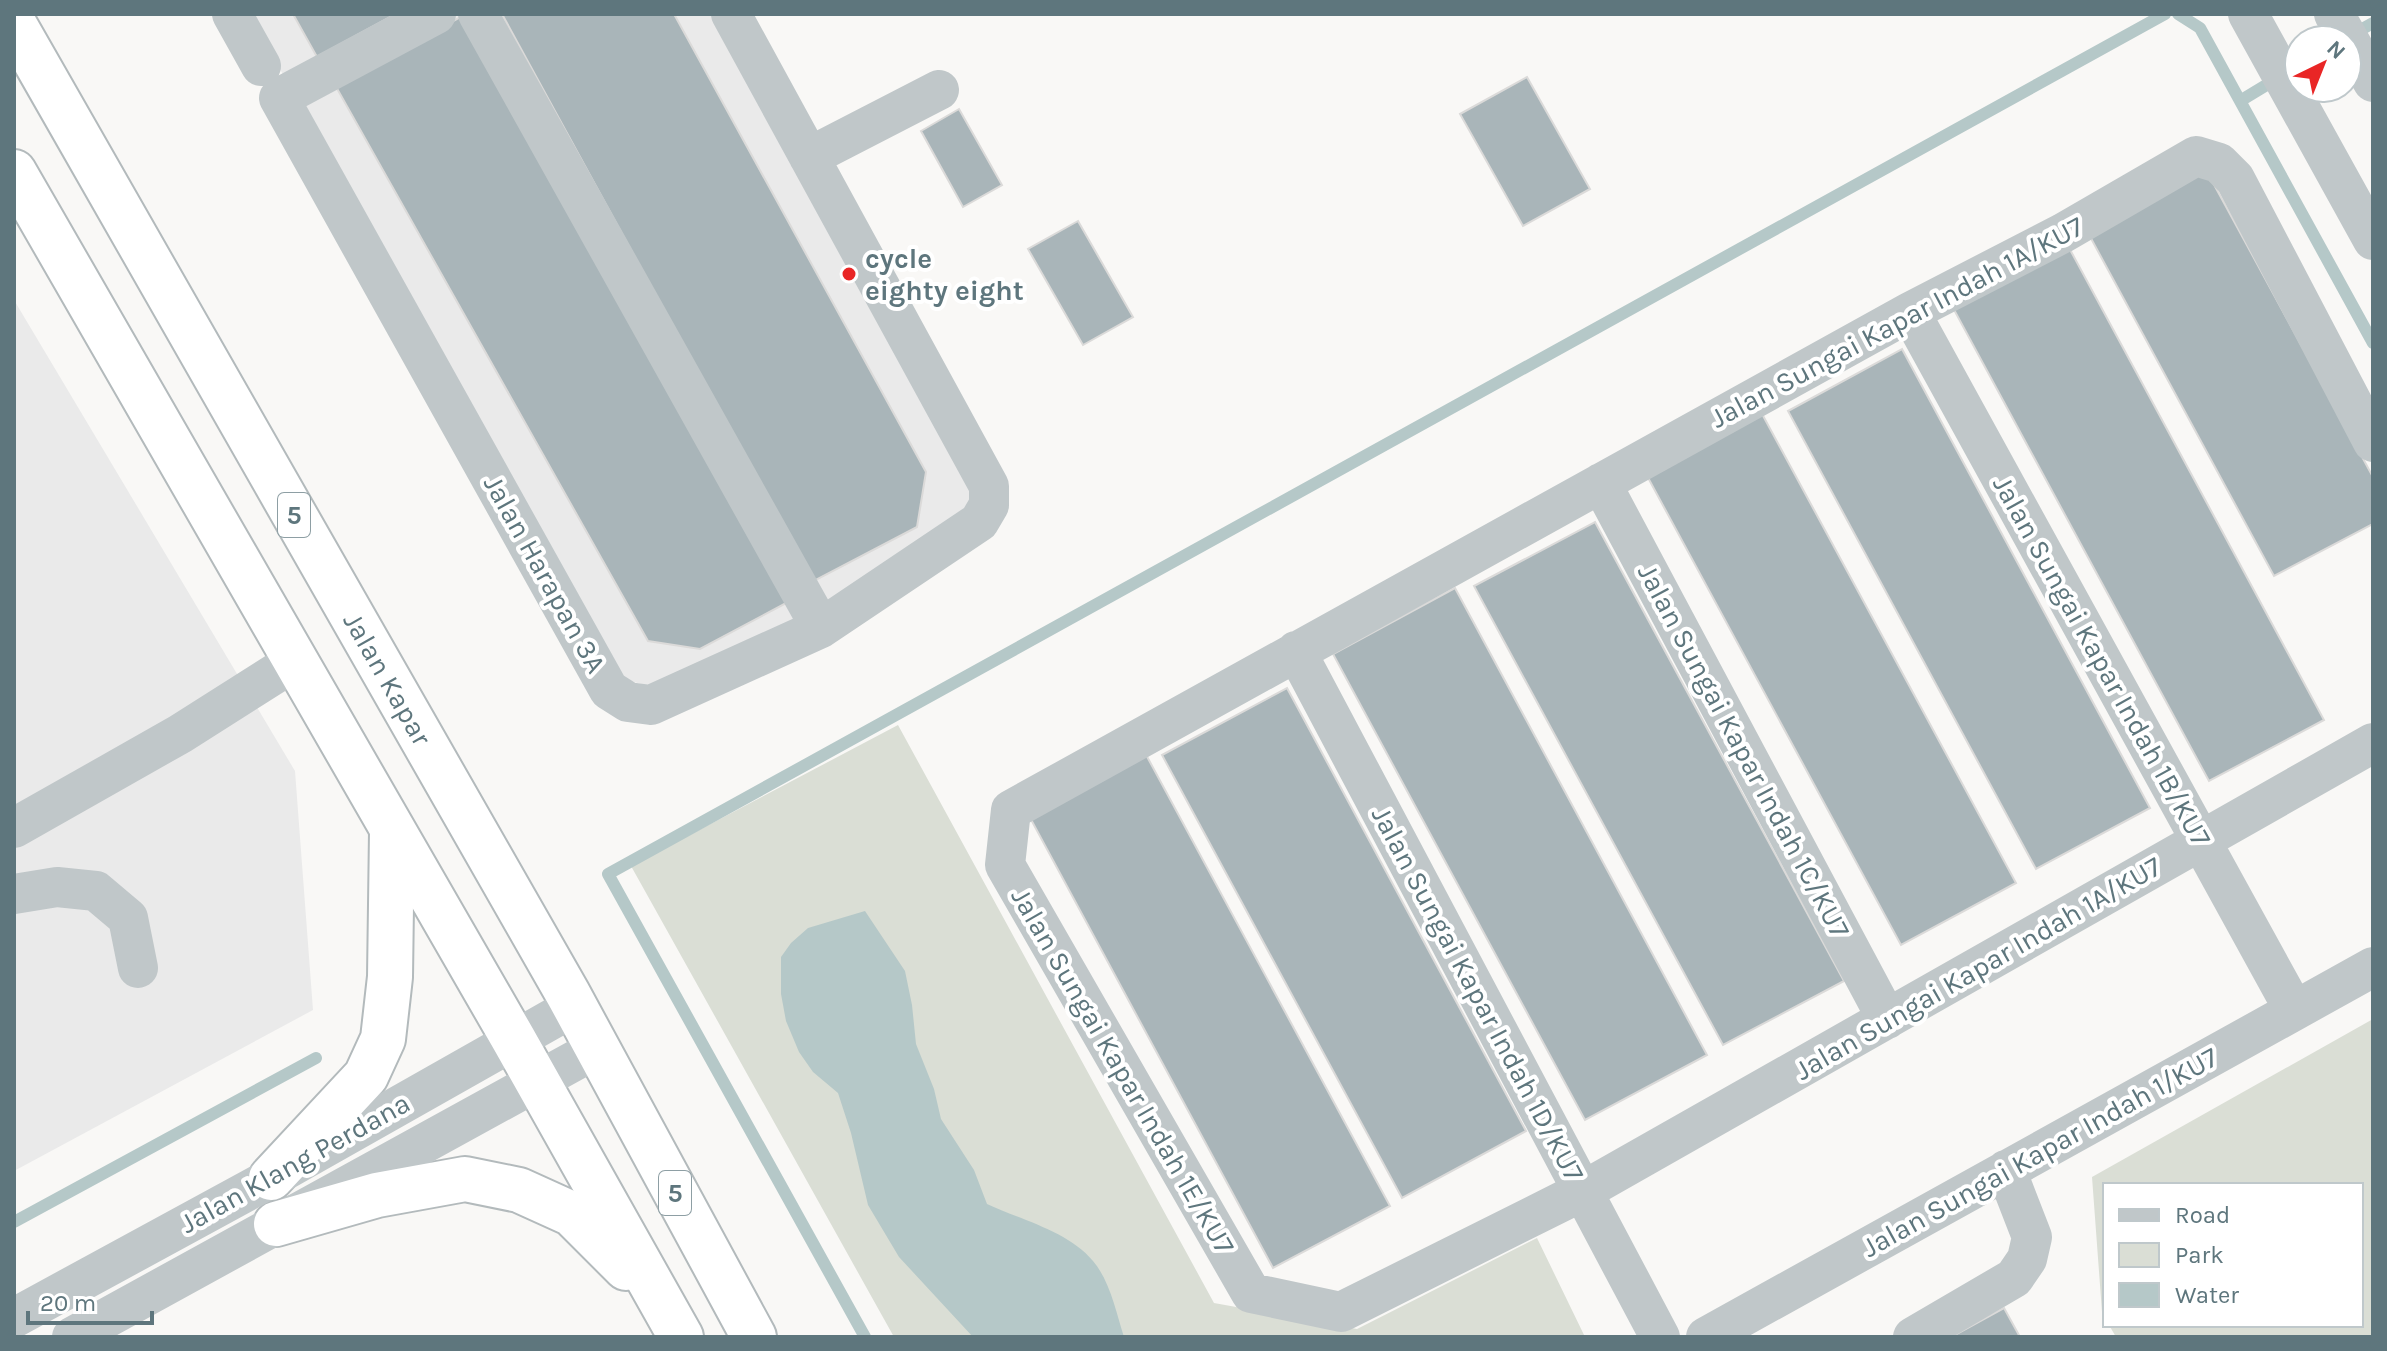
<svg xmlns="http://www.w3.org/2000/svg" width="2387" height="1351" font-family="Karla,sans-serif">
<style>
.built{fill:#eaeaea}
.green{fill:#daded5}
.water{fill:#b5c8c8}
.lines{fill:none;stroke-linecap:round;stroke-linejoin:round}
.stream{stroke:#b5c8c8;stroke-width:12}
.building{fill:#a9b5b9;stroke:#dbdad9;stroke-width:2}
.highway-casing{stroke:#b3babc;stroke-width:48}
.minor{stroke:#c0c7c9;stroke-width:40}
.highway{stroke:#fff;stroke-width:44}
.poi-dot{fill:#e92626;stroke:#fff;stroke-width:3}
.labels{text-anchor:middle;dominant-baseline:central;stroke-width:8;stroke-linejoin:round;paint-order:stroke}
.shield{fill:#fff;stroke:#8e9fa4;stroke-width:2}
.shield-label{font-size:26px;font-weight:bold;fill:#5e767d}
.poi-label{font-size:28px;font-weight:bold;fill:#5e767d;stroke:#fff;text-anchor:start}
.street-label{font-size:28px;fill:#5e767d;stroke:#fff}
</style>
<rect width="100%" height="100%" fill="#f9f8f6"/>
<path class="built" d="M249,14H714L976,495L967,515L794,625L652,687L623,679Z
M14,300L295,771L313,1010L14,1171Z"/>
<path class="green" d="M898,725L1214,1303L1357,1329L1537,1238L1585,1337H894L631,866Z
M2373,1019V1337H2116L2109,1325H2361V1185H2105V1318L2102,1312L2092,1177Z"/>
<path class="water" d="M865,911L905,971L912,1005L916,1044L934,1089L941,1119L974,1170L987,1204C1021,1220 1068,1231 1093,1261C1110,1281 1116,1312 1124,1337H973L899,1257L868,1205L851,1133L838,1093L813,1072L799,1052L786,1021L781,994V957L791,943L808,928Z"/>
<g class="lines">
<path class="stream" d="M2178,14L2200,28L2373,343
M2353,34L2373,23
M2240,101L2278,78
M14,1222L316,1058
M865,1337L608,874L2165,14"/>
</g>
<path class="building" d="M293,14H396L317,57Z
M466,14L790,601L700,649L648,641L335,85Z
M502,14H674L926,472L917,527L812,582Z
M1527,77L1590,189L1523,226L1460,114Z
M959,109L1002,185L963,207L921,131Z
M2205,168L2373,477V524L2274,576L2087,231Z
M1078,221L1133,317L1083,345L1028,249Z
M2067,244L2324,720L2209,781L1952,306Z
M1902,349L2150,808L2036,869L1788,411Z
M1761,412L2016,883L1901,945L1646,474Z
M1595,522L1844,981L1723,1045L1474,586Z
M1455,588L1707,1055L1585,1120L1333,654Z
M1287,688L1526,1131L1402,1198L1162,755Z
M1144,751L1390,1206L1273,1268L1028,814Z
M2004,1308L2020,1337H1951Z"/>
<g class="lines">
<g class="highway-casing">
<g id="highway">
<path id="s1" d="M14,24L568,994L754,1337"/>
<path d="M14,172L514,1040L681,1337"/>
<path d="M271,1178L366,1076L383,1039L390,977L392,832"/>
<path d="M276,1224L377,1195L465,1179L519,1190L572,1214L626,1268"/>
</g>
</g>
<path class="minor" d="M232,14L261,66
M436,14L279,98L609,690L628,702L651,705L821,628L979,522L989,505V486L731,14
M478,14L821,628
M2248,14L2373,240
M2334,14L2373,82
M809,157L939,90
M1910,312L2294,1010
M2373,442L2235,179L2219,163L2196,156L2063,233L1910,312L1011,810L1005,865L1251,1293L1341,1312L1583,1191L2373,743
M1601,483L1887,1019
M1296,651L1660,1337
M14,828L180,734L295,661
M14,894L57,887L96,891L128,918L138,968
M14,1318L271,1178L575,1006
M72,1337L596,1049
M1706,1337L2373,967
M1913,1337L2014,1278L2027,1259L2032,1237L2006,1170"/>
<use href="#highway" class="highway"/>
</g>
<circle class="poi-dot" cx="849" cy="274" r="8"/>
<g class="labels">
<g class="shield">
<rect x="278" y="493" width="32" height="44" rx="6"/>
<rect x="659" y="1171" width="32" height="44" rx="6"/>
</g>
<g class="shield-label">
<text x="294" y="515">5</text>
<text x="675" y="1193">5</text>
</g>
<g class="poi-label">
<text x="865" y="258">cycle<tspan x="865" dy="32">eighty eight</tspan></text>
</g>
<g class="street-label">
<text transform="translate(1897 322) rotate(-28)">Jalan Sungai Kapar Indah 1A/KU7</text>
<text transform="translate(545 574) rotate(61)">Jalan Harapan 3A</text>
<text transform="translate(2102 661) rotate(61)">Jalan Sungai Kapar Indah 1B/KU7</text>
<text stroke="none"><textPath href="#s1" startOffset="754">Jalan Kapar</textPath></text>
<text transform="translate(1744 751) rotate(62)">Jalan Sungai Kapar Indah 1C/KU7</text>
<text transform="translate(1978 968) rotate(-30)">Jalan Sungai Kapar Indah 1A/KU7</text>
<text transform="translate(1478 994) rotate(62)">Jalan Sungai Kapar Indah 1D/KU7</text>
<text transform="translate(1123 1071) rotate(60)">Jalan Sungai Kapar Indah 1E/KU7</text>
<text transform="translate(2040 1152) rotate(-29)">Jalan Sungai Kapar Indah 1/KU7</text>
<text transform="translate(295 1163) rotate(-29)">Jalan Klang Perdana</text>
</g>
</g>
<rect width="2387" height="1351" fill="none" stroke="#5e767d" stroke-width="32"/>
<rect x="2103" y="1183" width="260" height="144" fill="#ffffff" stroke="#bfc8cb" stroke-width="2"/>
<rect x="2119" y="1209" width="40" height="12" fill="#c0c7c9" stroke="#bfc8cb" stroke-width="2"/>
<text x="2175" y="1223" font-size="24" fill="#5e767d">Road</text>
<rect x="2119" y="1243" width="40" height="24" fill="#daded5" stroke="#bfc8cb" stroke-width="2"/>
<text x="2175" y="1263" font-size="24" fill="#5e767d">Park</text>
<rect x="2119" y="1283" width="40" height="24" fill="#b5c8c8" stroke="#bfc8cb" stroke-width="2"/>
<text x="2175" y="1303" font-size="24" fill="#5e767d">Water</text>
<g transform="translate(2323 64) rotate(43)"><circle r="38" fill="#ffffff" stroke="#bfc8cb" stroke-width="2"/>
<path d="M0-6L14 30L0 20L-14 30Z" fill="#e92626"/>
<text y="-12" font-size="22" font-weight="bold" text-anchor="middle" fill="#5e767d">N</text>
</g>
<path d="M28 1311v12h124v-12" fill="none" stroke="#5e767d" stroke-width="4"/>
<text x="40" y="1311" font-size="24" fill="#5e767d" stroke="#ffffff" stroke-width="6" paint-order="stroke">20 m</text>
</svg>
